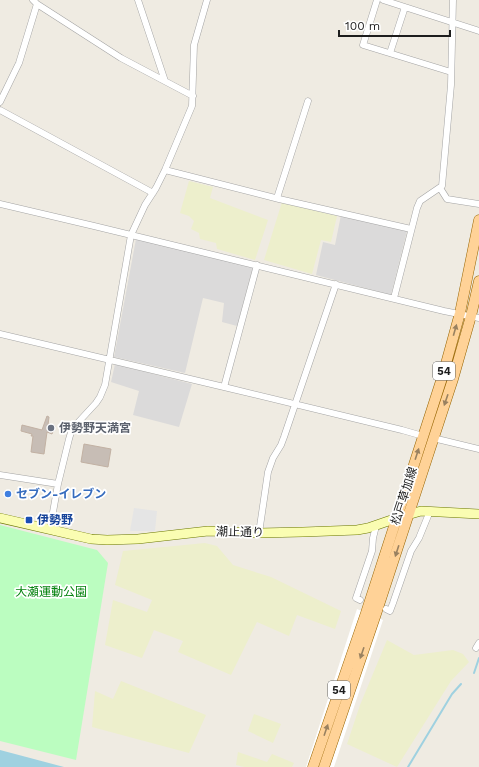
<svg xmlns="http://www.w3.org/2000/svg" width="479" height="767" font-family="'Work Sans','Noto Sans JP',sans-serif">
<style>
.residential{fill:#dbdada}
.farmland{fill:#edefcc}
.park{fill:#bbfdc0}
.parking{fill:#e5e5e5}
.water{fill:#9fd1e0}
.pier{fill:#fff}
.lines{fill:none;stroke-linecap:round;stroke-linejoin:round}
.stream{stroke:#9fd1e0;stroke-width:2}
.building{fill:#c7bdb5;stroke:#c2b1a3}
.street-casing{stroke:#a4a4a4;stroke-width:7}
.secondary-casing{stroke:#6b7800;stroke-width:10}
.primary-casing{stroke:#966400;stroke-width:11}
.street{stroke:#fff;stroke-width:6}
.secondary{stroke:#fafdb2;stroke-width:9}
.primary{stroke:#ffd297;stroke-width:10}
.oneway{fill:#998160}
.worship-dot{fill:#6b7280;stroke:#fff;stroke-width:1.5}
.shop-dot{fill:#3f7fe0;stroke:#fff;stroke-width:1.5}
.transit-dot{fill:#1a4fb4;stroke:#fff;stroke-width:1.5}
.labels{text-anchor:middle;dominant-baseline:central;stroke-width:3.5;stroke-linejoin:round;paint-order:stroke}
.shield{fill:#fff;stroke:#616161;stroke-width:1}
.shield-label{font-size:11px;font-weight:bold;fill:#1d1d1d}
.worship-label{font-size:12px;font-weight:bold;fill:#5b616d;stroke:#fff;text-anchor:start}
.shop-label{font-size:12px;font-weight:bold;fill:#366cbe;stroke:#fff;text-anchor:start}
.street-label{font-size:12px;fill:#1d1d1d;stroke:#fff}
.transit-label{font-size:12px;font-weight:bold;fill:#164399;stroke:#fff;text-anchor:start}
.park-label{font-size:12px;fill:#04820e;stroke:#fff}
</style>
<rect width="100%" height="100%" fill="#efebe2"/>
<path class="residential" d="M341,215L407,231L391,295L316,275L323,242L335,245Z
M136,239L253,267L237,326L222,322L224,303L203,298L185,373L114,357Z
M115,364L192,384L179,427L133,415L139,391L111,382Z"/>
<path class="farmland" d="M189,181L213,187L210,198L268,220L255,260L217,249L216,243L200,239L199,233L191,229L194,221L189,216L180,213Z
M282,202L337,216L331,242L321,240L312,274L264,260Z
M205,543L217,546L233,565L271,577L341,611L335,629L297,615L289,636L257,622L231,675L178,652L183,641L154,630L142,658L105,645L113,600L147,612L152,600L115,585L123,551Z
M387,640L414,655L453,650L463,654L469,662L451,681L397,767L347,744L360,705Z
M121,681L206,715L189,753L92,727L95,691L113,699Z
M254,714L281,724L273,743L248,731Z
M238,752L267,762L272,754L294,763L292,767H244L236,765Z"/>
<path class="park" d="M0,525L97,550L108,563L76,760L0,741Z"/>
<path class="parking" d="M134,508L157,511L155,531H130Z"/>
<path class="water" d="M0,750L64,767H0Z"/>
<path class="pier" d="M357,609L383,620L334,767H306Z"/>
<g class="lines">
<path class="stream" d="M474,673L479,658
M408,767L452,694L461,684"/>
</g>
<path class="building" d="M47,416L49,417L48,425L49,426V424L55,426L52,434L47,432L44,454L31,452L33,436H31L32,434L21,431L22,425L42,430Z
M84,444L111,449L108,467L81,462Z"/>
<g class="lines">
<g class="street-casing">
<path id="street" d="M33,0L37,4L121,58L193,96
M138,0L165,81
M377,0L363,45L451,72
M383,0L479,31
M390,53L405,7
M0,102L19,63L37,4
M0,110L153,193
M165,170L279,199L411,229
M440,188L447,199L479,204
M277,198L308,101
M0,204L94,226L444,311L479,318
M394,298L417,208L420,201L442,186L451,85L453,0
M0,334L224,387L402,430L423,436
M224,387L257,265
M433,438L479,449
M0,475L58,484
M50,529L58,484L69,439L72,429L96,403L100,397L105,385L131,235L145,205L156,188L165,170L192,106L194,45L207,0
M259,533L268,472L273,458L281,445L284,437L336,284
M360,600L356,598L372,551L373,538L376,526
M386,609L390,611L393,603L411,551L419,538L430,511
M476,648L479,643"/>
</g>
<g class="secondary-casing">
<path id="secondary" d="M0,518L91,539L107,540L138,539L208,531L259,533L303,532L357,530L368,528L397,518L421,511L479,514"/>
</g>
<g class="primary-casing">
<path id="primary" d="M313,767L366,613L442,378L460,313L479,220
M324,767L375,617L453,379L471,316L479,281"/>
</g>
<use href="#street" class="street"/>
<use href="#secondary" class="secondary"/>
<use href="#primary" class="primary"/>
</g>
<defs><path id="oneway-solid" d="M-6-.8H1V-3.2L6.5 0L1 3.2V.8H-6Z"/></defs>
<g class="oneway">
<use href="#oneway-solid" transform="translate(455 330) rotate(-74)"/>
<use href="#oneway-solid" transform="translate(446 400) rotate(109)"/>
<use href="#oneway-solid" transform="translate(417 454) rotate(-72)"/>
<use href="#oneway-solid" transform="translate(397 551) rotate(108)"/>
<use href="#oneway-solid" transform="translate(362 653) rotate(109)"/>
<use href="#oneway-solid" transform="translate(326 730) rotate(-71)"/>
</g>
<circle class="worship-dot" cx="51" cy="428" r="4"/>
<circle class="shop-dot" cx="8" cy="494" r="4"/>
<rect class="transit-dot" x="25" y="516" width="8" height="8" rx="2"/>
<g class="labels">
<g class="shield">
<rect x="433" y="362" width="22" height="18" rx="3"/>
<rect x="328" y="681" width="22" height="18" rx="3"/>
</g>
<g class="shield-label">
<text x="444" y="371">54</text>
<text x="339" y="690">54</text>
</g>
<g class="worship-label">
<text x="59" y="428">伊勢野天満宮</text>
</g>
<g class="shop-label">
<text x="16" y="494">セブン-イレブン</text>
</g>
<g class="street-label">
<text transform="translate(404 496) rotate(-72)">松戸草加線</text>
<text transform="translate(240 532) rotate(1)">潮止通り</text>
</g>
<g class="transit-label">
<text x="37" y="520">伊勢野</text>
</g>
<g class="park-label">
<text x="51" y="592">大瀬運動公園</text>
</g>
</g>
<path d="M339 30v6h111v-6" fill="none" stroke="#1d1d1d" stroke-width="2"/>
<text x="345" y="30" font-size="12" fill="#1d1d1d" stroke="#ffffff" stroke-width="3" paint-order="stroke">100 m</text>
</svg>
